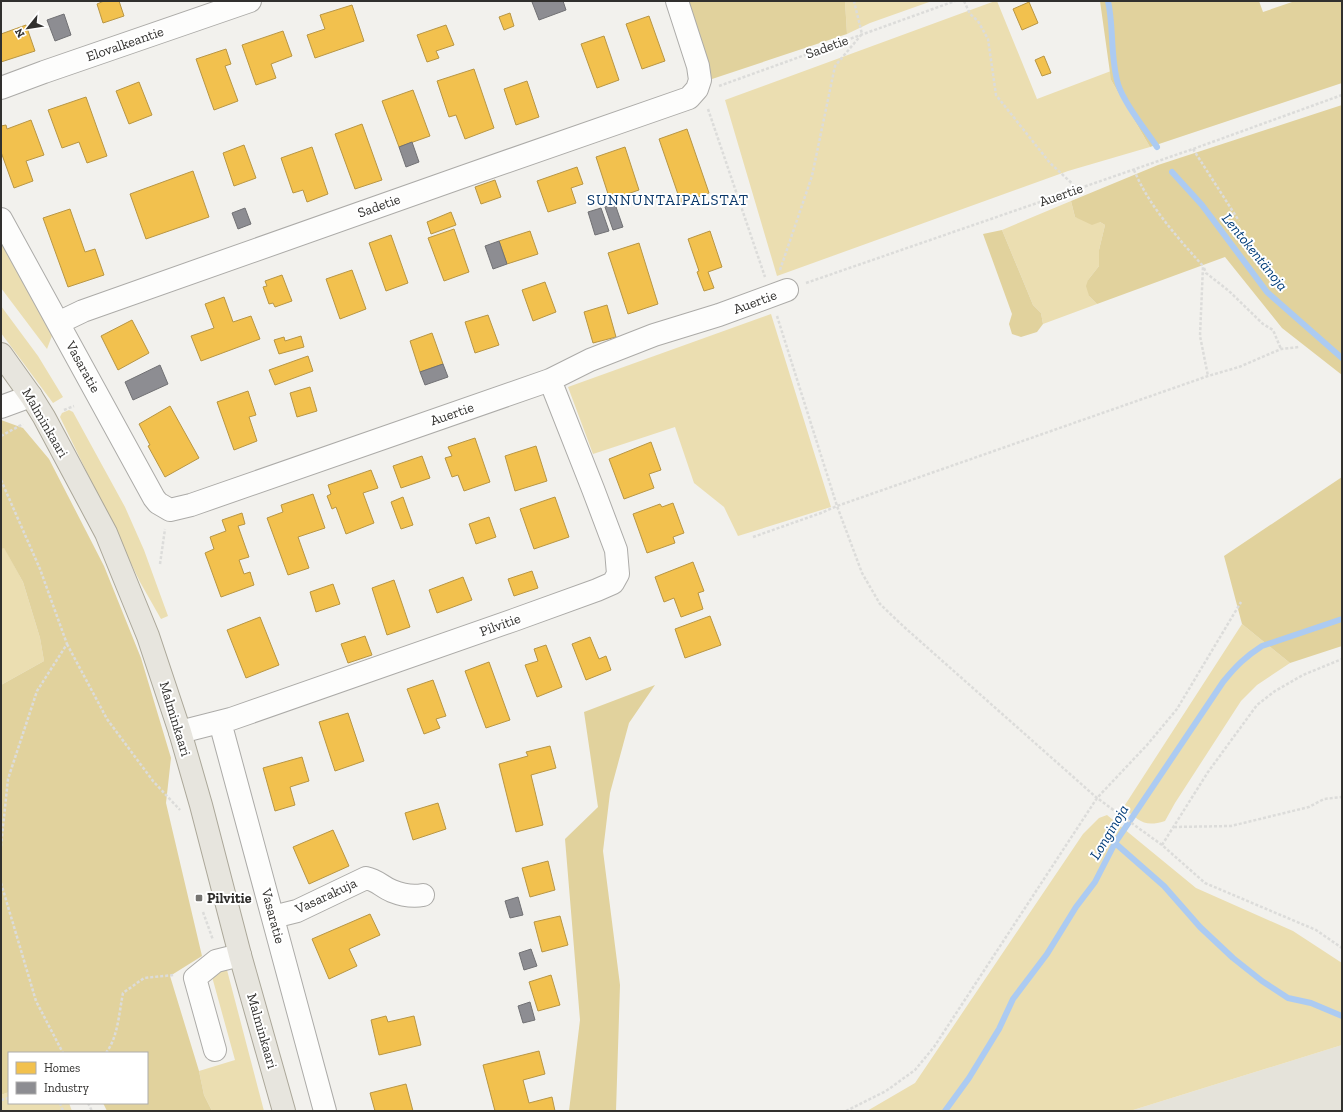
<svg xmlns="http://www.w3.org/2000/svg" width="1343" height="1112" font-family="'Zilla Slab',serif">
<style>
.built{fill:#e5e3da}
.green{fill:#ebdeb1}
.forest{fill:#e1d29d}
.homes{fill:#f2c14e;stroke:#b89644}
.industry{fill:#8d8d92;stroke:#717174}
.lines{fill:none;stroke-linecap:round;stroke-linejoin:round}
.stream{stroke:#accbf2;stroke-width:6}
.minor-casing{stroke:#acaba8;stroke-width:24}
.major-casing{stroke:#aba799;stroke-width:24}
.path{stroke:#dcdcda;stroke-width:2.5;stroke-dasharray:3 2;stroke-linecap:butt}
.minor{stroke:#fdfdfc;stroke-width:22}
.major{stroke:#e7e5de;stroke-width:22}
.poi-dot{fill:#757471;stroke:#fff;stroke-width:1.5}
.labels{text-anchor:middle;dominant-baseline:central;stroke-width:4;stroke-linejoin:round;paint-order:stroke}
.street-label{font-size:14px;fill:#31302e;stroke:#fff}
.poi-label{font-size:14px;font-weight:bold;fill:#31302e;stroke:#fff;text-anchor:start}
.neighbourhood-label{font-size:15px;letter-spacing:1px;fill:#0a386a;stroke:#fff}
.water-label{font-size:15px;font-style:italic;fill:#003c79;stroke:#fff}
</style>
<rect width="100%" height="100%" fill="#f2f1ed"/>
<path class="built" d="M1342,1045V1111H1130Z"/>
<path class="green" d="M845,1H932L870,23L847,34Z
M995,1H997L1037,99L1111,71V80L1150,147L1068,171L777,276L725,100Z
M1071,201L1075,217L1100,222L1105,225L1099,250V266L1088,280L1089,296L1097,304L1043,324L1041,313L1033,305L1002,230Z
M1,241L53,333L47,349L1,288Z
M1,306L38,356L63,397L53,403L1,333Z
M771,314L831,507L738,536L724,507L694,483L675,427L593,454L568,387Z
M69,410L73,412L125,507L144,550L168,616L161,619L140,582L60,417L62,413Z
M4,547L23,582L40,638L44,661L1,685V549Z
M1242,624L1290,663L1257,685L1241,701L1175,803L1165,821C1143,828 1140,820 1123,808Z
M1107,815L1196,888L1293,931L1342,963V1045L1130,1111H867L915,1083L1083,834L1099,818Z
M222,968L227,970L264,1111H212L204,1095L199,1071L235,1060L211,973Z
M9,1092V1103H69L72,1111H1V1095Z"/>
<path class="forest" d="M686,1H845L847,34L712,79Z
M1100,1H1259L1263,12L1295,1H1342V83L1150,147L1111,80Z
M1342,105V375L1282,328L1225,257L1097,304L1089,296L1086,286L1088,280L1099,266V250L1105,225L1100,222L1092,225L1075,217L1071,201L1158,165Z
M1002,230L1033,305L1041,313L1043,324L1037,332L1021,337L1012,334L1009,324L1012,314L983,234Z
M1,420L23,428L49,459L104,566L141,658L171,758L166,803L202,956L170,976L199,1071L204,1095L212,1111H107L103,1103H147V1053H9V1092L1,1095V685L44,661L40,638L23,582L4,548L1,549Z
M1342,477V646L1290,663L1242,624L1224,556Z
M655,685L629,723L610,793L603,851L620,985L616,1111H569L580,1020L565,839L598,807L584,712Z"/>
<path class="homes" d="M104,1H119L124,16L103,23L97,4Z
M1029,2L1038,23L1022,30L1013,9Z
M352,5L364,41L315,58L307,35L325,29L320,15Z
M510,13L514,26L504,30L499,17Z
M649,16L665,61L642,69L626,24Z
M26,25L35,51L1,62V34Z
M446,25L454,45L436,51L439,58L427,62L417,35Z
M283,31L292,56L271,64L276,78L256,85L242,45Z
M604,36L619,80L597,88L581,44Z
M226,49L231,64L225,66L238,101L214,110L196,59Z
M1044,56L1051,73L1042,76L1035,60Z
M474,69L494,128L465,139L456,115L449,117L437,81Z
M527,81L539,117L516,125L504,89Z
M139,82L152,115L129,124L116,91Z
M413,90L430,136L399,147L382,101Z
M86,97L107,156L87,163L79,142L62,148L48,110Z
M31,120L44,155L26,161L33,181L14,188L1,152V126L6,125L7,129Z
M362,124L382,180L355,189L335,134Z
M687,129L709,193L681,203L659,139Z
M244,145L256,178L234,186L223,153Z
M312,147L328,194L307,202L303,190L293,193L281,158Z
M625,147L639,190L610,200L596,157Z
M577,167L583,184L571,188L576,203L548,212L537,181Z
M193,171L209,217L146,239L130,194Z
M495,180L501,197L481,204L475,187Z
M70,209L85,252L95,249L104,275L68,287L43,218Z
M451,212L456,225L431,234L427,222Z
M454,229L469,272L444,281L428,238Z
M530,231L538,254L507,264L499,241Z
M710,231L722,267L708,272L714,288L704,291L697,272L699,271L688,239Z
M391,235L408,283L386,291L369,243Z
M639,243L658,304L628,314L608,253Z
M352,270L366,309L340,319L326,279Z
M282,275L292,301L275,307L273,303L269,304L263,287L267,286L265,281Z
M545,282L556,312L533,321L522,290Z
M224,297L233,322L251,316L260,339L201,361L191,336L214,328L205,304Z
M607,305L616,337L593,343L584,312Z
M488,315L499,345L475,353L465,322Z
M132,320L149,353L118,370L101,336Z
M432,333L443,364L420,372L410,341Z
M301,336L304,347L279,354L274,340L284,337L285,341Z
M308,356L313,371L275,385L269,370Z
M310,387L317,411L297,417L290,393Z
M248,391L256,415L249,417L257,441L234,450L217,402Z
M170,406L199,458L165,477L148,446L150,445L139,424Z
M475,438L490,482L464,491L458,475L452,477L445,458L452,456L448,447Z
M651,442L661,470L649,474L654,488L624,499L609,459Z
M536,446L547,481L515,491L505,456Z
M422,456L430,478L401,488L393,466Z
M371,470L378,488L363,493L374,523L346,534L336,507L332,509L327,496L331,494L328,485Z
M313,494L325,528L298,537L309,568L288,575L267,518L283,512L281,505Z
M403,497L413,525L401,529L391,502Z
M555,497L569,537L534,549L520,509Z
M673,503L684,533L673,537L675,543L647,553L633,514L660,504L662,507Z
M242,513L245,524L238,526L249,557L239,560L244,574L250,572L254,585L221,597L205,553L214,549L210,537L226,531L222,520Z
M489,517L496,537L476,544L469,524Z
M693,562L704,591L698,593L703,609L681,617L674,598L664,602L655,577Z
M532,571L538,588L514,596L508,579Z
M463,577L472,600L437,613L429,590Z
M394,580L410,627L387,635L372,588Z
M333,584L340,604L316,612L310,592Z
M710,616L721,645L685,658L675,629Z
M260,617L279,665L246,678L227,630Z
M365,636L372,655L348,663L341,644Z
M590,637L599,659L606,656L611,670L586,680L572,644Z
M546,645L562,687L537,697L525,665L538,661L534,649Z
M489,662L510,720L486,728L465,671Z
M433,680L446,716L436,719L440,728L424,734L407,689Z
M348,713L364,761L335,771L319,722Z
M550,746L556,768L531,775L543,825L516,832L499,764L528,756L526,752Z
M302,757L309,781L290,787L295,805L275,811L263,768Z
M438,803L446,829L413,840L405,813Z
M333,830L349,866L309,884L293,847Z
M548,861L555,890L530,897L522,868Z
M370,914L380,935L349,949L357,966L329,979L312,939Z
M560,916L568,945L542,952L534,922Z
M551,975L560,1005L538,1011L529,982Z
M386,1016L388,1022L414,1016L421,1045L379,1055L371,1020Z
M539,1051L545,1074L523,1080L529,1103L552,1097L555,1111H495L483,1065Z
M406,1084L413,1111H375L370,1093Z"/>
<path class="industry" d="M535,1H563L566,10L539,20L532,2Z
M64,14L71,35L55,41L47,20Z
M412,142L419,162L406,167L399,147Z
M615,204L623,227L613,230L605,207Z
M245,208L251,224L238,229L232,213Z
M601,208L609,231L595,235L588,212Z
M499,241L507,264L493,269L485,246Z
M443,364L448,377L425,385L420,372Z
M160,365L168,384L133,400L125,382Z
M518,897L523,915L510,918L505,901Z
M531,949L537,966L524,970L519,953Z
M530,1002L535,1020L523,1023L518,1006Z"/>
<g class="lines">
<path class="stream" d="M1108,1C1114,28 1110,57 1118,84C1124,103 1145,129 1157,147
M1172,172L1202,205L1267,292L1342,358
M1115,843L1164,886L1200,927L1233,958L1262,981L1288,998L1311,1003L1342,1016
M945,1111L969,1078L999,1029L1013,999L1047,954L1076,907L1095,882L1115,843L1223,682C1236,666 1245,657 1262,646L1342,619"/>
<g class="minor-casing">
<path id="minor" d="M1,88L44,72L250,1
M1,219L154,498L158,503L170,510L191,505L550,380L590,360L654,335L719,315L787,290
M58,323L83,311L465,176L689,98L697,89L700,80L698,66L677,1
M1,407L31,396
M220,722L325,1111
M180,732L231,719L514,620L597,590L613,583L618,574L616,550L593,489L550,380
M273,917L297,911L366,878C377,880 382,887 392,891C402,895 412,897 423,895
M215,1050L195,978L216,961L240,955"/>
</g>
<g class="major-casing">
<path id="major" d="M1,354L31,396L44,417L106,533L148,636L180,732L201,805L240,955L284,1111"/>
</g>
<path class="path" d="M964,1L970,14L978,21L988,39L996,95L1050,163L1078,189
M719,86L955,1
M708,109L765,277
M1193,149L1239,221
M1134,170C1149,206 1177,237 1203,266L1200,336L1208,376
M1204,268L1206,273L1229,291L1263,324L1273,330L1281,349
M780,270L812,176L835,66L862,34L854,1
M806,283L1193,149L1342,95
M777,316L837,506L862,573L880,604L903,626L1097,798L1162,845L1205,883L1316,930L1342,948
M64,410L74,406
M1,436L23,424
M1,480L40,569L67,644L37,691L8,779L1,846
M753,537L821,513L837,506L1208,376L1239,367L1281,349L1299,347
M160,564L165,529
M67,644L107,719L153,781L180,810
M1174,827L1231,826L1309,807L1324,799L1342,797
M1162,845L1208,772L1257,705L1275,691L1303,675L1342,659
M1,883L36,1001L63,1053
M203,912L213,940
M106,1053C118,1037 119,1013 123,993L144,978L174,975
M1,1100L9,1098
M60,1103L63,1111
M88,1103L92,1111
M846,1111L886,1091L915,1070L934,1047L1097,798L1147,745L1177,709L1241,602"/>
<use href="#minor" class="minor"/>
<use href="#major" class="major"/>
</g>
<rect class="poi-dot" x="195" y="894" width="8" height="8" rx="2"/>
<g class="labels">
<g class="street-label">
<text transform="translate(125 44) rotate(-19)">Elovalkeantie</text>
<text transform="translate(827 47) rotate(-20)">Sadetie</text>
<text transform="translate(1061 195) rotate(-19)">Auertie</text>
<text transform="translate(379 206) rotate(-20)">Sadetie</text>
<text transform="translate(755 302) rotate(-20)">Auertie</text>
<text transform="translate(83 367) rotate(61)">Vasaratie</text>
<text transform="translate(452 414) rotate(-19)">Auertie</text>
<text transform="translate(45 423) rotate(60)">Malminkaari</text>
<text transform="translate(500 625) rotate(-20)">Pilvitie</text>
<text transform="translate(175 719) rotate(73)">Malminkaari</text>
<text transform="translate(326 896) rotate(-25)">Vasarakuja</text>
<text transform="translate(273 916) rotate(75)">Vasaratie</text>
<text transform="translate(262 1031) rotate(74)">Malminkaari</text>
</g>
<g class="poi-label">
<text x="207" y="898">Pilvitie</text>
</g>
<g class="neighbourhood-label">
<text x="668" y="200">SUNNUNTAIPALSTAT</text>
</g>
<g class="water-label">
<text transform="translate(1255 252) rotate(51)">Lentokentänoja</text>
<text transform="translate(1109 832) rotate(-59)">Longinoja</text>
</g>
</g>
<rect width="1343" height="1112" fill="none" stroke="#31302e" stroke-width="4"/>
<rect x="8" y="1052" width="140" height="52" fill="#ffffff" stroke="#adacab"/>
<rect x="16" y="1062" width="20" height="12" fill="#f2c14e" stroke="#adacab"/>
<text x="44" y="1072" font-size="12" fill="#31302e">Homes</text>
<rect x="16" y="1082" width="20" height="12" fill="#8d8d92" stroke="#adacab"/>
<text x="44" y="1092" font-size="12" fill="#31302e">Industry</text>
<g transform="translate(28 28) rotate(240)" stroke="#ffffff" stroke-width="3" paint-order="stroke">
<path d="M0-3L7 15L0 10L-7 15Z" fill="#31302e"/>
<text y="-6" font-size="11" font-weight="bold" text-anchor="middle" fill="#31302e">N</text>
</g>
</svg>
